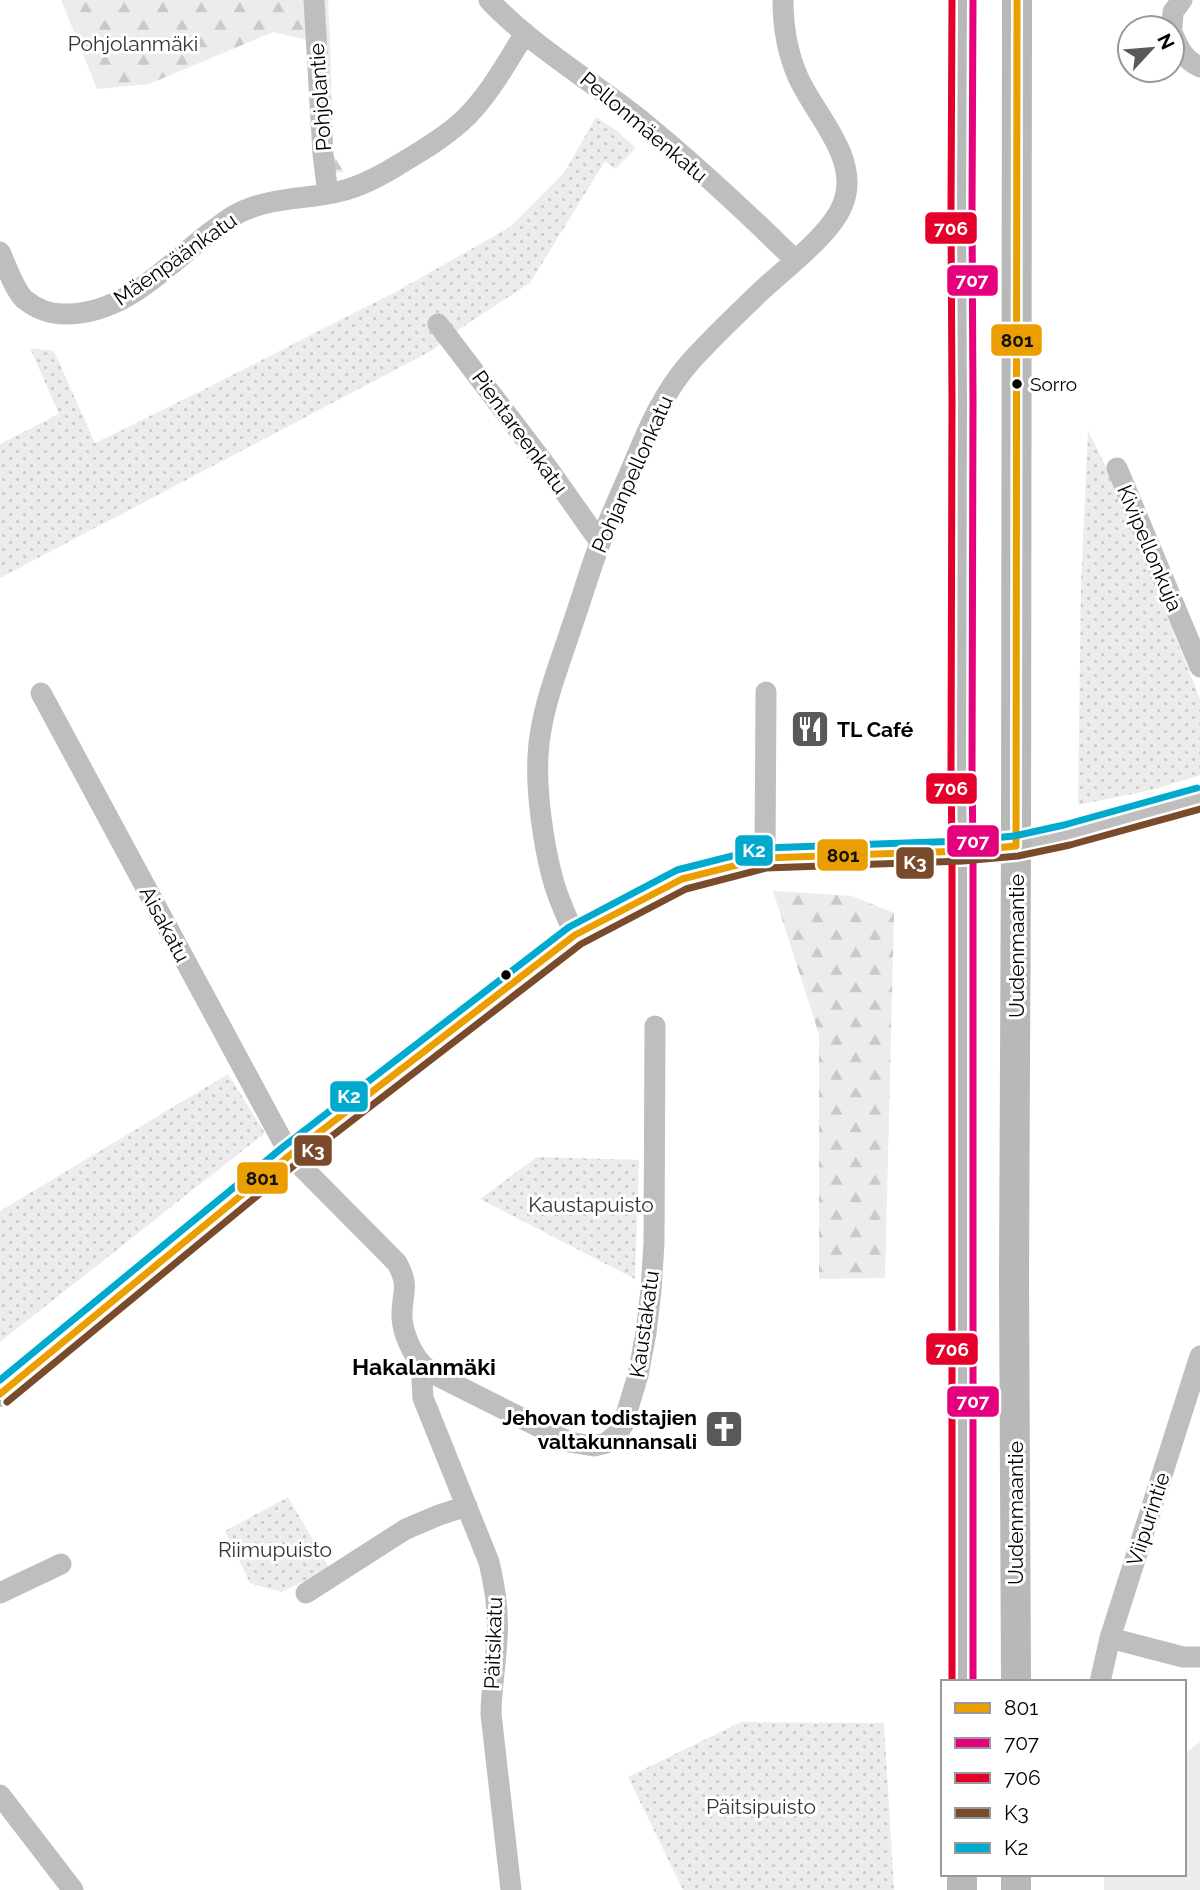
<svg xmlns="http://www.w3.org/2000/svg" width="1200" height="1890" font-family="Raleway,sans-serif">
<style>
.grass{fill:url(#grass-dots)}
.forest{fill:url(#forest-firs)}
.garden{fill:#ececec}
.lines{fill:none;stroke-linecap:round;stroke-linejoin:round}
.minor{stroke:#bebebe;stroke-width:21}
.tertiary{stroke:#bebebe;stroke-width:26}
.secondary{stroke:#b8b8b8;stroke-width:30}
.bus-1-casing{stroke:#fff;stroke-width:12}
.bus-2-casing{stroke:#fff;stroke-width:12}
.bus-3-casing{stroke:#fff;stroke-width:12}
.bus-4-casing{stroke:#fff;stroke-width:12}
.bus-5-casing{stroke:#fff;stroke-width:12}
.bus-1{stroke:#eb9e00;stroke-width:7}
.bus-2{stroke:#e5007d;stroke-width:7}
.bus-3{stroke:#e4002b;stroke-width:7}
.bus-4{stroke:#7a4b2a;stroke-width:7}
.bus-5{stroke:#00a9ce;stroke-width:7}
.bus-dot{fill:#000;stroke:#fff;stroke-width:2.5}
.labels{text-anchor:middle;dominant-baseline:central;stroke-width:6;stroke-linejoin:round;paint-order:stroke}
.bus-label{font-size:19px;fill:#000;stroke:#fff;text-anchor:start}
.park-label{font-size:21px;fill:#333;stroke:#fff}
.street-label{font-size:21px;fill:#000;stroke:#fff}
.poi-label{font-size:21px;font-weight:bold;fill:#000;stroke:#fff;text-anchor:start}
.neighbourhood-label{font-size:23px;font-weight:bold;fill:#000;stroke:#fff}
.line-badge{stroke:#fff;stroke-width:2.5}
.badge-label{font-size:19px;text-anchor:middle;font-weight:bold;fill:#fff}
.pale-badge-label{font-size:19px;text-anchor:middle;font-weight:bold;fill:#111}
</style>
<defs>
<pattern id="grass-dots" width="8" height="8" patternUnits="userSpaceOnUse" patternTransform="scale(1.75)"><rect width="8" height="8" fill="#ececec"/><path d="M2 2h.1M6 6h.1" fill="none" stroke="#c9c9c9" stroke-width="1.8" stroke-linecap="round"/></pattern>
<pattern id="forest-firs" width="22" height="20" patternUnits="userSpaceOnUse" patternTransform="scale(1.75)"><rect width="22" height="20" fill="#ececec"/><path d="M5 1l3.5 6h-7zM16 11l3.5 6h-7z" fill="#c9c9c9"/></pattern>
</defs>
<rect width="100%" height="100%" fill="#fff"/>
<path class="grass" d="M596,117L617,131L636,148L615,169L605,161L530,283L464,326L431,351L0,578V444L59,414L30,348L54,351L95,443L197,393L399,290L510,227L564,173Z
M1088,431L1115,485L1200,699V775L1156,789L1078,805L1081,585Z
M228,1074L265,1133L0,1342V1211Z
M537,1157L639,1160L635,1279L480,1199Z
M288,1497L330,1569L281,1592L250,1583L225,1531Z
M741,1722L884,1723L894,1890H683L628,1777Z"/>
<path class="forest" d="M61,0H328L330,36L333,154L344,172L315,176L310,41L273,32L149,84L97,89Z
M773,891L852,896L894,913L885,1278L819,1279V1034Z"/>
<path class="garden" d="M1200,1742V1890H1104V1874H1184V1754Z"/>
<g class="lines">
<path class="minor" d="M314,0L323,154L328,194
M489,0C535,49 596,83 648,126C699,168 748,214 795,260
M1172,28L1173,12L1182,0
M1172,32C1178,47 1184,60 1200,67
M0,252C6,265 14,289 24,299C36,309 52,315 68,314C127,313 168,264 212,231C223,223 235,213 248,209C277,197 311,199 341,191C363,186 384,174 403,162C423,150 443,138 460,123C487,99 506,64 525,33
M438,324L547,467L600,542
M1117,468L1200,667
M41,693L290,1155L397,1263C411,1289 401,1292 402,1318C403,1334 413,1357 426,1368C430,1371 436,1374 440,1377L569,1442L594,1446L606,1443L616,1435L623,1425L638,1375L646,1333L651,1290L654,1243L655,1026
M765,858L766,692
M575,935C566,916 557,896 552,876C543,842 536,791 538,756C540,711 559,666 573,623C582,597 590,570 600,543C609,519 620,495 631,470C647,431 663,392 692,360C713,337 736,315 759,293C784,269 834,233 844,201C859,157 815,115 798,77C787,52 783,27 783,0
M424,1366L422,1380L423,1398L489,1562C495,1587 499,1612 497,1638C496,1664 491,1689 491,1714L511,1890
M0,1593L61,1564
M306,1593L406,1529L439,1515L467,1506
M1110,1638L1183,1657H1200
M1100,1682L1110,1638L1200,1356
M0,1795L73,1890"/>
<path class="tertiary" d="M0,1394L290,1155L575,935L682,879L765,858L963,851L1016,846L1067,835L1200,798"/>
<path class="secondary" d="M962,1682L963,851L961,774L963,400L961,212L963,0
M1016,1682L1014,1278L1016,846L1017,0
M962,1874V1890
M1016,1874V1890"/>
<g class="bus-1-casing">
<path id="bus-1" d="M0,1394L290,1155L575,935L682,879L765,858L963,851L1016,846L1017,0"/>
</g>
<g class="bus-2-casing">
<path id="bus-2" d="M973,1682V851L972,774L973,400L972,212L973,0"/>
</g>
<g class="bus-3-casing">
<path id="bus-3" d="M952,1682V851L951,774L952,400L951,212L952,0"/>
</g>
<g class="bus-4-casing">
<path id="bus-4" d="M7,1402L297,1163L581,944L686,889L766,868L963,861L1018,856L1070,845L1200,809"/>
</g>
<g class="bus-5-casing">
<path id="bus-5" d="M0,1380L283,1147L569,927L677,870L764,848L962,841L1014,836L1064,825L1197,788"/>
</g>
<use href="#bus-1" class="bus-1"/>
<use href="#bus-2" class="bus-2"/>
<use href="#bus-3" class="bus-3"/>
<use href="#bus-4" class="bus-4"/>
<use href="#bus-5" class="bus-5"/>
</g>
<defs>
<g id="restaurant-square" transform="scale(2.0125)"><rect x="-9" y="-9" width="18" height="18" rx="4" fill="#595959" stroke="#fff"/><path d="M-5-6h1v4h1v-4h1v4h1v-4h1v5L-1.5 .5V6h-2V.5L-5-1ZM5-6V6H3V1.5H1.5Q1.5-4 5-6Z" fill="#fff"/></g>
<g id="church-square" transform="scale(2.0125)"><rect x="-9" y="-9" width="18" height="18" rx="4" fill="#595959" stroke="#fff"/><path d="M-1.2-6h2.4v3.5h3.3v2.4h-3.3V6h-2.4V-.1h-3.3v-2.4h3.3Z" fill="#fff"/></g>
</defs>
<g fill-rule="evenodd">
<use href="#restaurant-square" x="810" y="729"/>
<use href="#church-square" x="724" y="1429"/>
</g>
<g class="bus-dot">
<circle cx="1017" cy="384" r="6"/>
<circle cx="506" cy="975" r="6"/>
</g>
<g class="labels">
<g class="bus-label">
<text x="1030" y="384">Sorro</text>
</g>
<g class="park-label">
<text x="133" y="43">Pohjolanmäki</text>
<text x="591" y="1204">Kaustapuisto</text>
<text x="275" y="1549">Riimupuisto</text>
<text x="761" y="1806">Päitsipuisto</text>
</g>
<g class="street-label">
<text transform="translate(320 97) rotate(-94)">Pohjolantie</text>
<text transform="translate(644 127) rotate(40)">Pellonmäenkatu</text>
<text transform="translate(175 259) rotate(-35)">Mäenpäänkatu</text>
<text transform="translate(520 432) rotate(54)">Pientareenkatu</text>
<text transform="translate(632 474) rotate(-66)">Pohjanpellonkatu</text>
<text transform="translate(1150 548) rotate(67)">Kivipellonkuja</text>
<text transform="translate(165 924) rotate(62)">Aisakatu</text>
<text transform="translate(1016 946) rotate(-90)">Uudenmaantie</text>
<text transform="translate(644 1324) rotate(-82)">Kaustakatu</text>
<text transform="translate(1015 1513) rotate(-90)">Uudenmaantie</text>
<text transform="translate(1148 1519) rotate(-72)">Viipurintie</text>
<text transform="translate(493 1643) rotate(-88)">Päitsikatu</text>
</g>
<g class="poi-label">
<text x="837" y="729">TL Café</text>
<text x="697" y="1417" text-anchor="end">Jehovan todistajien<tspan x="697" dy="24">valtakunnansali</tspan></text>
</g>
<g class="neighbourhood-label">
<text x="424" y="1366">Hakalanmäki</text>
</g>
</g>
<g class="line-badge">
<rect x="924" y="211" width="54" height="34" rx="7" fill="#e4002b"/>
<rect x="946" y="264" width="53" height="33" rx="7" fill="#e5007d"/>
<rect x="990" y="323" width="53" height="34" rx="7" fill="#eb9e00"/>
<rect x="925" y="772" width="53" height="33" rx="7" fill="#e4002b"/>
<rect x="946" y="824" width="54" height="34" rx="7" fill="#e5007d"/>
<rect x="734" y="834" width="40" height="33" rx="7" fill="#00a9ce"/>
<rect x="816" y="838" width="53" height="34" rx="7" fill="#eb9e00"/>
<rect x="895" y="846" width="40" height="34" rx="7" fill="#7a4b2a"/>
<rect x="329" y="1080" width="40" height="33" rx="7" fill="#00a9ce"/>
<rect x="293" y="1134" width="40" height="33" rx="7" fill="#7a4b2a"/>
<rect x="236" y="1161" width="53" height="34" rx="7" fill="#eb9e00"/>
<rect x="925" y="1332" width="54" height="34" rx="7" fill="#e4002b"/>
<rect x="946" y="1385" width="54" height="33" rx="7" fill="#e5007d"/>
</g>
<g class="badge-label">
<text x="951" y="235">706</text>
<text x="972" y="287">707</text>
<text x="951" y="795">706</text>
<text x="973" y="848">707</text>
<text x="754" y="857">K2</text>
<text x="915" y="869">K3</text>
<text x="349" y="1103">K2</text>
<text x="313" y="1157">K3</text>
<text x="952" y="1356">706</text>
<text x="973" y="1408">707</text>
</g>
<g class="pale-badge-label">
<text x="1017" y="347">801</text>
<text x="843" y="862">801</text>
<text x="262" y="1185">801</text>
</g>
<rect x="941" y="1680" width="245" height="196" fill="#ffffff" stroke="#999999" stroke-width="2"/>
<rect x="955" y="1703" width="35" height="10" fill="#eb9e00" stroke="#999999" stroke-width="2"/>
<text x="1004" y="1715" font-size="21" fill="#000000">801</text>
<rect x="955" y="1738" width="35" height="10" fill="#e5007d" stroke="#999999" stroke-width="2"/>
<text x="1004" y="1750" font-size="21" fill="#000000">707</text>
<rect x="955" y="1773" width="35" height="10" fill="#e4002b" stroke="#999999" stroke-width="2"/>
<text x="1004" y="1785" font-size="21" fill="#000000">706</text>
<rect x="955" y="1808" width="35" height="10" fill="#7a4b2a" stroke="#999999" stroke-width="2"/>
<text x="1004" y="1820" font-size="21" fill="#000000">K3</text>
<rect x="955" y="1843" width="35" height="10" fill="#00a9ce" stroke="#999999" stroke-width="2"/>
<text x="1004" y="1855" font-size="21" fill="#000000">K2</text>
<g transform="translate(1151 49) rotate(64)"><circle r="33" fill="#ffffff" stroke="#999999" stroke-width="2"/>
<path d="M0-5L12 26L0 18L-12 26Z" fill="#595959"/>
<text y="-10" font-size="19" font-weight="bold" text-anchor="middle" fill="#000000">N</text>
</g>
</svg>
